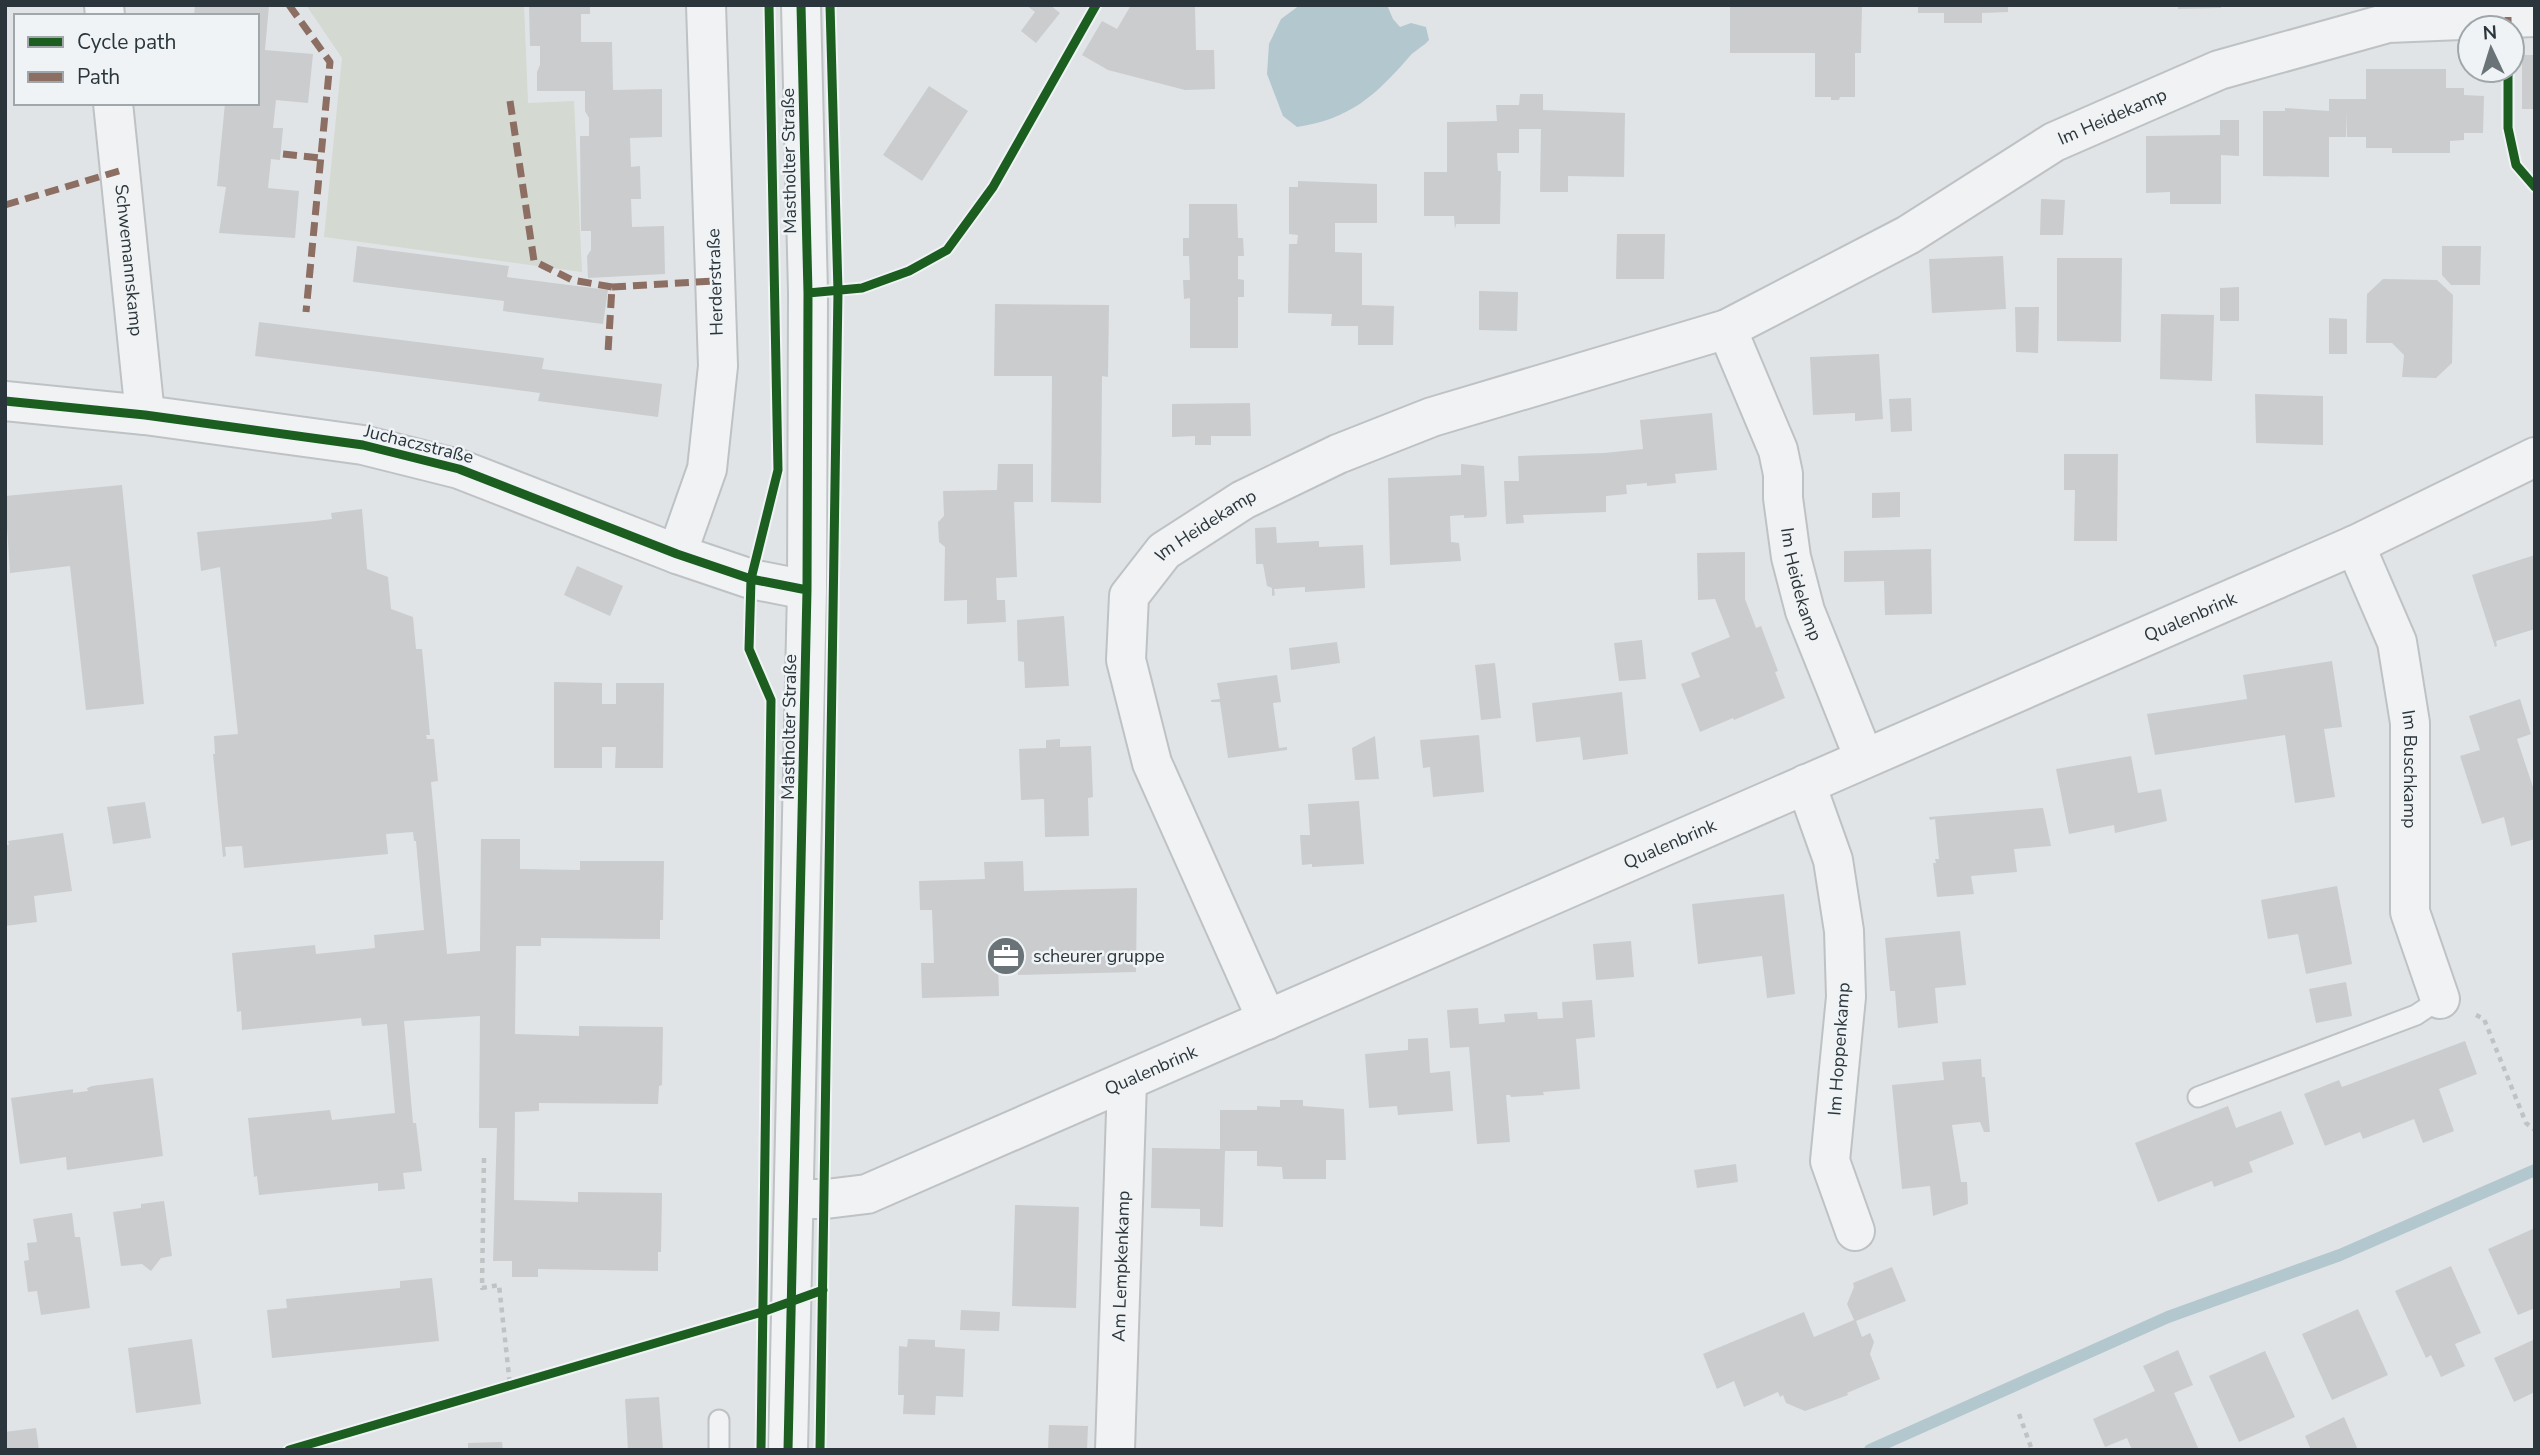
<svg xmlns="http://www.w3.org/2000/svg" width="2540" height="1455" font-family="'Nunito Sans',sans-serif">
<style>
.green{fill:#d4d9d2}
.water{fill:#b3c7ce}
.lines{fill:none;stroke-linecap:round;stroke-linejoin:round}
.stream{stroke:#b3c7ce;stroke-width:12}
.building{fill:#caccce}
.service-casing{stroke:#bfc2c4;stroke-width:23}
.minor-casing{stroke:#bfc2c4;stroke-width:42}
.tertiary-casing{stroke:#bfc2c4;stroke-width:42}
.path{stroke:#bfc3c4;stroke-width:4.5;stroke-dasharray:5 5;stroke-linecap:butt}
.service{stroke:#f0f2f3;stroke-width:19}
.minor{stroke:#f0f2f3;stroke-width:38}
.tertiary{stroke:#f0f2f3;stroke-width:38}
.quiet{stroke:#8d6e63;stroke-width:7;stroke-dasharray:14 7;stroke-linecap:butt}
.cycleway-casing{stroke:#eff3f5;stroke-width:13}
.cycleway{stroke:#1b5e20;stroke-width:9}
.labels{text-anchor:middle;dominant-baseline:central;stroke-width:5;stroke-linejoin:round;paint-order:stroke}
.street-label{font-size:18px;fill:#2a363c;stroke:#eff3f5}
.poi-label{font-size:18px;fill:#2a363c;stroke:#eff3f5;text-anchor:start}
</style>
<rect width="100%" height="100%" fill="#e1e4e6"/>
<path class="green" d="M306,5H524L528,103L574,101L582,272L324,237L342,58Z"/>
<path class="water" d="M1300,5H1387L1393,19L1400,27L1411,23L1426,27L1429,40C1423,47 1415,50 1409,57C1375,96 1350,119 1297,127L1283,116L1267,74L1269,44L1281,19Z"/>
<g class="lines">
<path class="stream" d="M1870,1450L2168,1317L2340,1255L2535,1170"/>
</g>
<path class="building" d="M195,5H269L265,50L313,54L308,103L276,100L273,128H283L280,160L271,159L268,188L299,191L295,238L219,233L226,187L217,186L225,103H257V16H194Z
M529,5H590V14H581V42H612L613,90L662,89V137L630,138L631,167L640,166L641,199H631L632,227L664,226L665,274L588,278L587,256L591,250V231H581L580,136H589V118L585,111V91H537V72L540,65V46H530Z
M1026,5H1050L1060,13L1036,43L1021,31L1035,12Z
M1131,5L1195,7L1196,50H1214L1215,89L1185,90L1108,70L1082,55L1102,21L1117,29Z
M1730,5H1862L1861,53H1855V97H1840L1839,100H1831V97H1815V53H1730Z
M1918,5H2008V12L1982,13V23H1944V13H1918Z
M2178,5H2221V8L2178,9Z
M2522,55H2535V109H2522Z
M2366,69H2446V88H2464V95L2484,96L2483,133H2464V140L2450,141V153H2392V148H2366V137H2347L2346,112V137H2329V177L2263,176V111H2285V108L2329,111V99H2366Z
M929,86L968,111L922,181L883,155Z
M1520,94H1543V110L1625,113L1624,177L1568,176V192H1540L1541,129H1519V153H1497L1498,171H1501L1500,224H1456L1455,229L1454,216H1424V172H1447V122L1497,121L1496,105H1519Z
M2220,120H2239V156L2221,155V204H2170V192L2146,193V136L2220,135Z
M1298,181L1377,184V223H1335V252L1362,253V305L1394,306L1393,345H1358V326H1331L1332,314L1288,313L1289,244H1297L1298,235L1289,234V187H1298Z
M2041,199L2065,200L2063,235H2040Z
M1189,204H1237L1238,238H1243L1244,256H1238V279L1244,280V297H1238V348H1190V298L1184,299L1183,280H1190L1189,256H1183V238H1189Z
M1617,234H1665L1664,279H1616Z
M357,246L509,266L507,277L608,290L603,324L503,311L504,301L353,282Z
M2442,246H2481L2480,285H2451L2442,275Z
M2003,256L2006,309L1932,313L1929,259Z
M2057,258H2122L2121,342L2057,341Z
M2383,279L2437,280L2453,295L2452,363L2436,378L2402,377L2404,355L2392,343H2366L2367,294Z
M2239,287V321H2220V288Z
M1479,291L1518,292L1517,331L1479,330Z
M995,304L1109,305L1108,377L1102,376L1101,503L1051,502L1052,376H994Z
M2015,307H2039L2038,353L2016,352Z
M2161,314L2214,315L2212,381L2160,379Z
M2329,318L2347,319V354H2329Z
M259,322L544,358L542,369L662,384L658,417L538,401L540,393L255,356Z
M1879,354L1883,419L1855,421V413L1813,415L1810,357Z
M2255,394L2323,396V445L2256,443Z
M1911,398L1912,431L1891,432L1889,399Z
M1250,403L1251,436H1211V445H1195V436L1172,437V404Z
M1712,413L1717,470L1675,474L1676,483L1647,486V483L1626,485L1627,494L1606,496V512L1523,515L1524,523L1506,524L1504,481H1519L1518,456L1604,453L1643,449L1640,420Z
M2064,454H2118L2117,541H2074L2075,490H2064Z
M998,464H1033V502H1014L1017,577L996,578L997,600H1005L1006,622L967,624V600L944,601L945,547L939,542L938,522L944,516L943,491L997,490Z
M1461,464L1484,466L1487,515L1485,517L1464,518V515L1450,516L1451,542L1459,543L1461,561L1390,565L1388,478L1461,475Z
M122,485L144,704L86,710L70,566L10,573L5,496Z
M1900,492V517L1872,518V493Z
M362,509L367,569L388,577L391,609L413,617L416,649H422L430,735H426L427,739H434L438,781L431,782L447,954L480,951L481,839H520V869L580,870V861H664L663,920H660V939L541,938V946H516L515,1034L579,1036V1026L663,1027L662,1085L659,1086L658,1104L539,1103V1111L515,1112L514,1200L578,1202V1192L662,1193L661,1252H658V1271L538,1269V1277H512V1261H493L497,1128H479L480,1016L404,1021L413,1123H416L422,1171L403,1173L405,1189L378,1191V1183L259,1195L257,1176L254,1177L248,1118L330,1110L332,1120L395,1113L387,1024L362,1026L361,1018L242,1030L241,1011L237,1012L232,953L315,945L316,954L375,948L374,935L424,930L416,841H414L413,832L386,834L388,854L244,868L242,846L225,847L226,856L223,857L213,754H215L214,736L238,734L220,567L201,571L197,532L316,521L332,519L331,513Z
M1276,527L1277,543L1319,541V547L1363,545L1365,588L1305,592V587L1274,589L1275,595L1272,596V588L1267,586L1263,564H1256L1255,528Z
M1931,549L1932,614L1885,615L1884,581L1844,582V551Z
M1745,552V599L1756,628L1761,626L1778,671L1775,672L1785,698L1734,720L1733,718L1700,732L1681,684L1700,677L1691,653L1730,637L1715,599L1698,600L1697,553Z
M2535,555V629L2496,641L2497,646L2495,647L2472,575Z
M577,566L623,586L610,616L564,595Z
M1064,616L1069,686L1025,688L1024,662L1018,661L1017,620Z
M1642,640L1646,679L1619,681L1614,643Z
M1337,642L1340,663L1291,670L1289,648Z
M2332,661L2342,727L2324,729L2335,797L2295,803L2285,735L2155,755L2147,714L2247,699L2243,675Z
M1495,663L1501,718L1481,720L1475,665Z
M1277,675L1281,702L1273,703L1279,748L1287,747V750L1228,758L1220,702H1211V700L1220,699L1217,683Z
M554,682L602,683V704H616V683H664L663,768H615L616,747H602V768H554Z
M1622,692L1628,754L1583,760L1580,737L1536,742L1532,703Z
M2520,699L2531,734L2517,739L2535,793V839L2511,846L2504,817L2482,824L2460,756L2480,750L2469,716Z
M1479,735L1484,792L1433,797L1430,767L1423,768L1420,740Z
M1375,736L1379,779L1355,780L1352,748Z
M1060,739V747L1091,746L1093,797L1088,798L1089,836L1045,837L1044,799L1021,800L1019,749L1046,748V740Z
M2131,756L2138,793L2161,789L2167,821L2115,833L2114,825L2069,834L2056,769Z
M1359,801L1364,864L1312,867V864L1302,865L1300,835H1310L1308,804Z
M145,802L151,838L113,844L107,807Z
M2043,808L2051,846L2014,849L2017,872L1971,876L1974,894L1937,897L1933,863H1936L1935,859H1939L1935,819L1930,820L1929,817Z
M63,833L72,891L34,896L37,922L5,926V845H9L8,841Z
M1023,861L1024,891L1137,888L1136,972L1018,975L1017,963H998L999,996L922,998L921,963H934L932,910H920L919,881L985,879L984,862Z
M2337,886L2352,964L2306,974L2298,934L2268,939L2261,900Z
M1784,894L1795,994L1767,998L1762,956L1698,964L1692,904Z
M1960,931L1966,985L1935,988L1938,1023L1898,1028L1895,991H1890L1885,938Z
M1631,941L1634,977L1596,980L1593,944Z
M2346,982L2352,1016L2316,1023L2309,989Z
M1592,1000L1595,1037L1576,1039L1580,1089L1543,1092L1544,1095L1511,1097L1510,1095H1506L1510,1142L1477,1144L1469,1047L1450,1048L1447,1010L1478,1008L1479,1024L1505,1022L1504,1014L1537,1012L1538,1019L1563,1018L1562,1002Z
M1428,1038L1430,1073L1450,1071L1453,1111L1398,1115L1397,1106L1369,1108L1365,1054L1408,1050V1039Z
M2465,1041L2477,1074L2439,1089L2454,1131L2423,1143L2414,1119L2363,1139L2360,1132L2325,1146L2304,1094L2339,1080L2342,1087Z
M1981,1059L1982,1077H1985L1990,1132H1984L1980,1122L1952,1125L1961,1182H1967L1968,1204L1933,1216L1930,1186L1902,1189L1892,1085L1944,1080L1942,1062Z
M153,1078L163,1156L67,1170L66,1157L20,1164L11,1098L67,1090L73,1089V1093L88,1091L87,1088L92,1086Z
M1280,1100H1303V1106L1344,1109L1346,1160H1326V1179H1283L1282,1167L1257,1166V1151H1225L1223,1227L1200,1226V1209L1151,1208L1152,1148L1220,1149V1110H1257V1106L1280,1107Z
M2228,1106L2236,1128L2281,1111L2294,1144L2249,1162L2253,1172L2214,1187L2212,1181L2158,1202L2135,1143Z
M1736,1164L1738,1182L1697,1188L1694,1170Z
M164,1201L172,1256L161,1258L151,1271L142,1264L121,1266L113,1212L141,1208V1204Z
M1015,1205L1079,1207L1076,1308L1012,1306Z
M72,1213L75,1237H80L90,1308L41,1315L37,1291L28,1292L24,1261L29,1260L27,1243L37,1242L33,1219Z
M2535,1228V1308L2518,1315L2488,1249Z
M2451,1266L2481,1333L2455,1344L2465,1366L2441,1377L2431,1355L2426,1358L2395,1291Z
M1892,1267L1906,1301L1856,1321L1862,1337L1870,1333L1874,1342L1870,1354L1880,1379L1847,1393L1848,1395L1805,1411L1786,1403L1783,1395L1780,1397L1778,1392L1744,1407L1734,1381L1717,1389L1703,1354L1804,1312L1814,1337L1854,1320L1847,1304L1854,1287L1853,1283Z
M432,1278L439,1341L272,1358L267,1310L287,1308L286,1299L400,1288V1281Z
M2358,1309L2388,1375L2332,1400L2302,1334Z
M961,1310L1000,1312L999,1331L960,1330Z
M192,1339L201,1404L136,1413L128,1348Z
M908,1339L935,1340V1347L965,1349L963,1397L936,1396L935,1415L903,1414L904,1395H898L899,1346L907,1347Z
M2533,1340L2535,1392L2514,1402L2494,1358Z
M2178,1350L2193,1385L2174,1393L2199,1450H2132L2127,1438L2105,1447L2093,1419L2155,1391L2143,1366Z
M2265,1351L2295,1417L2239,1442L2209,1376Z
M659,1397L663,1450H628L625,1399Z
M2344,1417L2358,1450H2311L2305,1436Z
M1049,1425L1088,1426L1087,1450H1048Z
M36,1428L39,1450H6L5,1432Z
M502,1442L503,1450H468V1443Z"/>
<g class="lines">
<g class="service-casing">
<path id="service" d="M2198,1097L2416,1015L2440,999
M719,1450V1420"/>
</g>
<g class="minor-casing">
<g id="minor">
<path d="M104,5L105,16"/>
<path id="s1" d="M113,103L145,415"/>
<path id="s2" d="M1727,329L1778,450L1783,474V498L1791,557L1805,611L1864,758"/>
<path d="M5,401L145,415L363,445L459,469L677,554L751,579L807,590"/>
<path id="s3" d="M2355,545L2397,642L2410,723V912L2440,999"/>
<path d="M677,554L707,469L718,366L706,5"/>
<path d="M1806,784L1833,860L1844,931L1846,997L1830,1161L1855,1231"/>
<path id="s4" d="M1267,1020L1152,763L1126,660L1129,596L1164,551L1243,500L1338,454L1432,417L1727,329L1908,235L2054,142L2219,70L2388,23L2535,17"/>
<path id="s5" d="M795,1199H826L867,1194L2355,545L2535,457"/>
<path id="s6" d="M1115,1450L1127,1081"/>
</g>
</g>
<g class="tertiary-casing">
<path id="tertiary" d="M788,1450L807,590L808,293L801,5"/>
</g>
<path class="path" d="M2476,1015L2484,1019L2526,1123L2535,1130
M484,1158L482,1288L499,1285L510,1385
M2019,1414L2032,1450"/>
<use href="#service" class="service"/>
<use href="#minor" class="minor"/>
<use href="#tertiary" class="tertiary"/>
<path class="quiet" d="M289,5L330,62L306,312
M2508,28V17
M510,101L534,261L572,280L612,287L608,352
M283,154L321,158
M5,205L119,171
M612,287L715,281"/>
<g class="cycleway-casing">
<path id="cycleway" d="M2508,70V128L2516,165L2535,187
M808,293L862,288L909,271L947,250L993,187L1096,5
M5,401L145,415L363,445L459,469L677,554L751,579L807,590
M289,1450L762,1312L823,1290
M761,1450L771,700L749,649L751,579L778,470L769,5
M788,1450L807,590L808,293L801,5
M820,1450L838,291L830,5"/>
</g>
<use href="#cycleway" class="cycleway"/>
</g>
<defs>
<g id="office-disc" transform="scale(2.0125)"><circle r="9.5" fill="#6a7378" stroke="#eff3f5"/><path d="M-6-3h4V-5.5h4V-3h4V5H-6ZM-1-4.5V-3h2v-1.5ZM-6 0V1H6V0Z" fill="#fff"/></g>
</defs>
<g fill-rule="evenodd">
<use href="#office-disc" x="1006" y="956"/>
</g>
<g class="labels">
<g class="street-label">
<text stroke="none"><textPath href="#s4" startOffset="1558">Im Heidekamp</textPath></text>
<text transform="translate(789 161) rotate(-91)">Mastholter Straße</text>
<text stroke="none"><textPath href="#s1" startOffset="158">Schwemannskamp</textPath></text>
<text transform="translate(715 282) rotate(-92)">Herderstraße</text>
<text transform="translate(419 444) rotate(14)">Juchaczstraße</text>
<text stroke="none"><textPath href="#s4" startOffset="558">Im Heidekamp</textPath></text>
<text stroke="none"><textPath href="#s2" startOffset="268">Im Heidekamp</textPath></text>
<text stroke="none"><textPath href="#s5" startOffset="1516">Qualenbrink</textPath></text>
<text transform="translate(789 727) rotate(-89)">Mastholter Straße</text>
<text stroke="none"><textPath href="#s3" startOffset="234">Im Buschkamp</textPath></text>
<text stroke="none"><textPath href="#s5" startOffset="948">Qualenbrink</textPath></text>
<text transform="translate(1839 1049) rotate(-86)">Im Hoppenkamp</text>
<text stroke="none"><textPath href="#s5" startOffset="382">Qualenbrink</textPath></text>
<text stroke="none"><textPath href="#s6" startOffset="184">Am Lempkenkamp</textPath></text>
</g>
<g class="poi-label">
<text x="1033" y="956">scheurer gruppe</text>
</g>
</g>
<rect width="2540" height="1455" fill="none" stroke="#2a363c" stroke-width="14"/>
<rect x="14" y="14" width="245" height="91" fill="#eff3f5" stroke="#a0a7ab" stroke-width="2"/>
<rect x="28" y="37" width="35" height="10" fill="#1b5e20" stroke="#a0a7ab" stroke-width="2"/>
<text x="77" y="49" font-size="21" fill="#2a363c">Cycle path</text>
<rect x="28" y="72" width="35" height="10" fill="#8d6e63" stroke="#a0a7ab" stroke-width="2"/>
<text x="77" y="84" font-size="21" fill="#2a363c">Path</text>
<g transform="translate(2491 49) rotate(356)"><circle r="33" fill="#eff3f5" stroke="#a0a7ab" stroke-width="2"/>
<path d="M0-5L12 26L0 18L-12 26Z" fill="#6a7378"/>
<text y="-10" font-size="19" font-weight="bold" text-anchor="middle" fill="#2a363c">N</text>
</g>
</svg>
